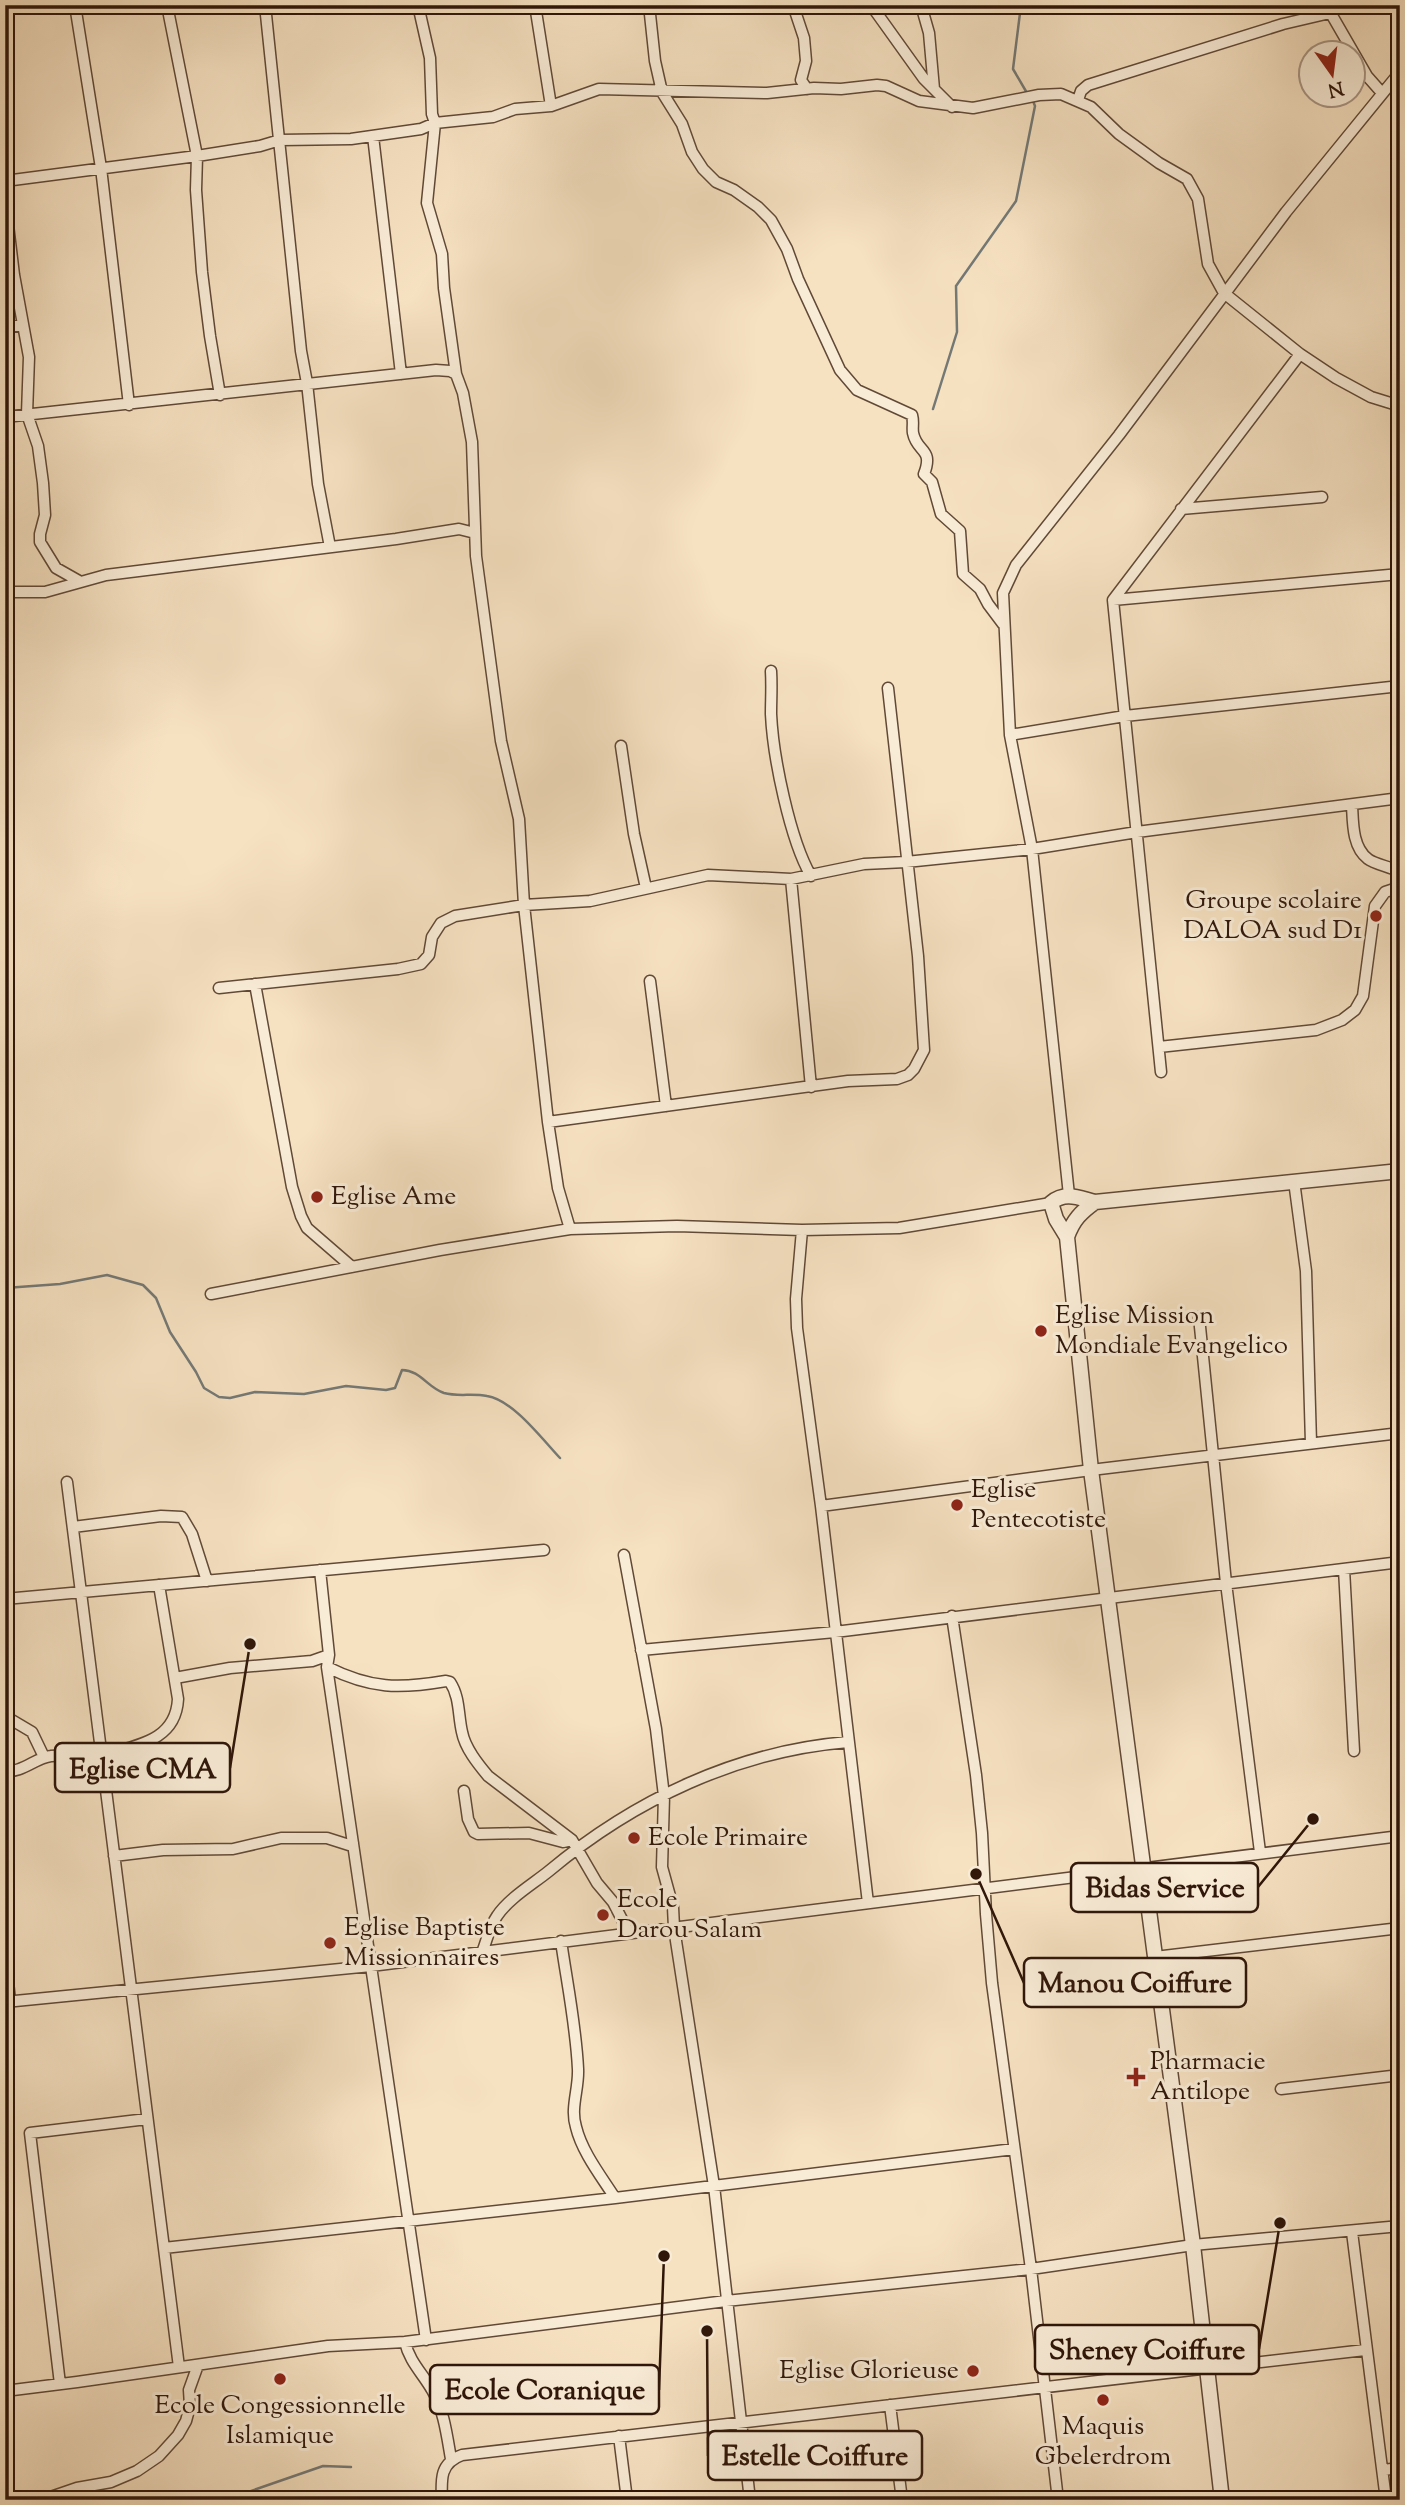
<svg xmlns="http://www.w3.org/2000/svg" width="1405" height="2505" font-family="'Sorts Mill Goudy',serif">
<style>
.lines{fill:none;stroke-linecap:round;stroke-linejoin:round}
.stream{stroke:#747976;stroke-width:2.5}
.minor-casing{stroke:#614937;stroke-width:13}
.tertiary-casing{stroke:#614937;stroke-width:17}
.minor{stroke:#f9ecd7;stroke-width:10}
.tertiary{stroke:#f9ecd7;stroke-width:14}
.poi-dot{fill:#8f2418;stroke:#f9ecd7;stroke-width:2.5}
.labels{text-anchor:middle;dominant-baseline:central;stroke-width:6;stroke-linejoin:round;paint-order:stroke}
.poi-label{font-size:26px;fill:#2f1609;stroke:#f9ecd7;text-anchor:start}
.leader{fill:none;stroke:#2f1609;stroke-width:2.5}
.callout-dot{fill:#2f1609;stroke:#f9ecd7;stroke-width:2.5}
.callout{fill:#f9ecd7;stroke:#2f1609;stroke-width:2.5}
.callout-label{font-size:28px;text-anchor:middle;font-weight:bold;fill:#2f1609}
</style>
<rect width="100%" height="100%" fill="#f6e1c1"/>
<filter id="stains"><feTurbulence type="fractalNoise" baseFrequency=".00286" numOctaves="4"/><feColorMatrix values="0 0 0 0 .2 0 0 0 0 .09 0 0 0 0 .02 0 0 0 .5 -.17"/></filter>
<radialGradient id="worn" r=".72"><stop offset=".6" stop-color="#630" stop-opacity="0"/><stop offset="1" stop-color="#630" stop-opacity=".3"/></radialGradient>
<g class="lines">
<path class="stream" d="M1021,5L1013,69L1027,93
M933,409L957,332L956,286L1016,201L1035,106L1033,101
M5,1288L60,1284L107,1275L143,1285L156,1298L170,1332L196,1372L204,1388L219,1397L230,1398L255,1392L304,1394L346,1386L386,1390L395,1388L402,1370C420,1370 428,1388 444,1393C458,1397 472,1393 487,1396C513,1400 542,1439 560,1458
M225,2500L323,2466L351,2467"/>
<g class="minor-casing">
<path id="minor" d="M75,5L101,168L129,405
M167,5L197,156L196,190L202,272L210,336L220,395
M265,5L301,351L307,383L318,484L330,547
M418,5L430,58L432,114L435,123L427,203L442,254L444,288L456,374L463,393L472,442L476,556L501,741L519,819L524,905L548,1122L558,1188L570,1229
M535,5L551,106
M649,5L655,61L662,92L682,124L692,152L703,169L716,182L734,190L758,207L771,220L787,249L798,279L840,370L857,390L912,415C914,422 912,427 913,433C917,453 934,448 924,474L932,482L941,514L960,531L963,574L980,589L988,604L1003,624
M793,5L804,38L806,61L801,80L807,89
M871,5L924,79L952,107
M921,5L929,33L934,89
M1326,5L1367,76L1382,93
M1078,100L1081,91L1088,85L1283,24L1330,13
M373,136L401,374
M5,181L197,156L260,146L280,140L351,139L421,129L435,123L493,117L515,109L551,106L599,89L767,93L814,88L841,89L877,85L886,86L919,101L973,108L1039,95L1061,94L1091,107L1119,134L1159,163L1187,179L1198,199L1208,264L1224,293L1300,354L1336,378L1371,397L1400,406
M5,200L14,275L29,357L27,414L38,446L43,483L45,515L40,534V542L56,568L79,581
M5,327L23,325
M5,417L436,370L450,371L456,374
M1181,509L1322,497
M5,592H45L106,575L396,539L459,529L475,533
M1113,600L1400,574
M771,671C772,686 771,700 771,714C773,757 790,840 811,876
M1010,735L1125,716L1400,686
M621,746L634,834L646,888
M1352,805C1353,822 1352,847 1368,859C1374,864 1391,867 1400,872
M791,879L811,1087
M650,981L666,1106
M255,984L292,1187L301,1216L307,1228L352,1267
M219,988L398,969L421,964L429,955L432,937L441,923L455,916L524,905L590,901L708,875L791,879L864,864L906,862L1032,849L1137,832L1400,798
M1159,1047L1316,1030L1342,1020L1355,1010L1363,996L1375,906L1385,892L1400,887
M1161,1072L1113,600L1300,354
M548,1122L848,1081L897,1079L908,1075L914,1069L924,1050L918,956L888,688
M1294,1181L1306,1271L1311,1443
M1069,1195L1032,849L1010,735L1003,593L1016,565L1119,435L1286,212L1400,72
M211,1294L440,1250L570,1229L677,1226L802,1230
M1199,1317L1226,1583L1260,1852
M67,1482L179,2367
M821,1506L1091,1470L1400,1433
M73,1527L161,1516L182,1517L192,1534L207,1581
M624,1555L656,1729L664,1796L662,1867L673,1907L674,1928L714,2186L750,2500
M1344,1569L1354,1751
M320,1570L329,1655L327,1667L426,2340
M5,1599L544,1550
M952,1616L976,1775L982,1833L986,1914L992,1983L1031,2269L1058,2500
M641,1650L835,1632L1400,1562
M327,1667C371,1689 399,1689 446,1681L450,1682C460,1697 458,1715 462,1732C465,1748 478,1764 488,1776L572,1840L597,1883L613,1902L629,1933
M175,1678L230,1668L312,1661L329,1655
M5,1716L32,1732L44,1757
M5,1771C22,1773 35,1758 51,1756C64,1754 75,1760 88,1759C97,1759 105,1755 114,1752C144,1744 176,1737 178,1699L159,1585
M464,1791L468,1819L474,1832L478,1834L529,1833L563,1842L572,1840
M114,1856L163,1850L233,1849L281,1838H327L349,1845L353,1843
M868,1903L821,1506L797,1328L796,1299L802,1230L899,1228L1051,1203
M561,1941C567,1983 576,2026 578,2069C579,2089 570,2108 576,2127C582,2152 601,2176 615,2198
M483,1950C487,1939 490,1926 497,1916C509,1898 533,1884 549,1871C634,1800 737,1751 848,1742
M5,1953L10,2001
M1155,1957L1400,1928
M5,2002L371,1966L1400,1836
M1281,2089L1400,2075
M1352,2232L1386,2500
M164,2248L615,2198L1014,2149
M405,2342C409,2361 423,2374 432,2390C444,2410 447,2436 451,2459
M60,2384L30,2133L147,2119
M5,2391L77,2382L328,2346L405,2342L726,2301L1031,2269L1193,2245L1400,2226
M890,2405L902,2500
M619,2436L627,2500
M1383,2470L1400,2468
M42,2500L77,2488L111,2482L137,2471L159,2456L178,2435L186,2421L190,2406L189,2390L198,2365
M442,2500C441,2479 440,2463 462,2455L1365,2350"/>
</g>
<g class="tertiary-casing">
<path id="tertiary" d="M1095,1202C1081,1212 1073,1220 1067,1237L1091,1470L1193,2245L1222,2500
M1067,1237L1056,1219L1051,1203C1065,1191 1079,1198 1095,1202L1400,1171"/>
</g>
<use href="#minor" class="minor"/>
<use href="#tertiary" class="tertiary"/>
</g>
<g class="poi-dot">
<circle cx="1376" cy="916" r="7"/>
<circle cx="317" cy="1197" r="7"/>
<circle cx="1041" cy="1331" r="7"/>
<circle cx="957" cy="1505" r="7"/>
<circle cx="634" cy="1838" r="7"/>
<circle cx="603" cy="1915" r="7"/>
<circle cx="330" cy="1943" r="7"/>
<path d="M1132.5 2066.5h7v7h7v7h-7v7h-7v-7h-7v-7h7z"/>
<circle cx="973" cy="2371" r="7"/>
<circle cx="280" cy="2379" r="7"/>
<circle cx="1103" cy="2400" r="7"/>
</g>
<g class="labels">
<g class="poi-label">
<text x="1362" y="901" text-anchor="end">Groupe scolaire<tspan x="1362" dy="30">DALOA sud D1</tspan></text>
<text x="331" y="1197">Eglise Ame</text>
<text x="1055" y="1316">Eglise Mission<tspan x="1055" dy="30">Mondiale Evangelico</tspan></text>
<text x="971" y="1490">Eglise<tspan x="971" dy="30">Pentecotiste</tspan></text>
<text x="648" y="1838">Ecole Primaire</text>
<text x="617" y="1900">Ecole<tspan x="617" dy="30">Darou Salam</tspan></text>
<text x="344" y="1928">Eglise Baptiste<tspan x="344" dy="30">Missionnaires</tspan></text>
<text x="1150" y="2062">Pharmacie<tspan x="1150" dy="30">Antilope</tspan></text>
<text x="959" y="2371" text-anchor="end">Eglise Glorieuse</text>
<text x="280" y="2406" text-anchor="middle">Ecole Congessionnelle<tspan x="280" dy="30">Islamique</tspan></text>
<text x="1103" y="2427" text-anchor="middle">Maquis<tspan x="1103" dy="30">Gbelerdrom</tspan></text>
</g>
</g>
<path class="leader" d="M250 1644L230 1768M1313 1819L1258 1887M976 1874L1024 1983M1280 2223L1259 2349M664 2256L659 2390M707 2331L708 2456"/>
<g class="callout-dot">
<circle cx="250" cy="1644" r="7"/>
<circle cx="1313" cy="1819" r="7"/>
<circle cx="976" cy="1874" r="7"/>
<circle cx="1280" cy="2223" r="7"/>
<circle cx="664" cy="2256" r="7"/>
<circle cx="707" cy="2331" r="7"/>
</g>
<g class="callout">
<rect x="55" y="1743" width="175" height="49" rx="7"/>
<rect x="1071" y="1863" width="187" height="49" rx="7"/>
<rect x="1024" y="1958" width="222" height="49" rx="7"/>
<rect x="1035" y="2325" width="224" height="49" rx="7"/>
<rect x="430" y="2365" width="229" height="49" rx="7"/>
<rect x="708" y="2431" width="214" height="49" rx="7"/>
</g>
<g class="callout-label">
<text x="143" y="1778">Eglise CMA</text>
<text x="1165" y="1897">Bidas Service</text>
<text x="1135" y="1992">Manou Coiffure</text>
<text x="1147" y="2359">Sheney Coiffure</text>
<text x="545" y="2399">Ecole Coranique</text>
<text x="815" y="2465">Estelle Coiffure</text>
</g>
<rect width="1405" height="2505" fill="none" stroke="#f6e1c1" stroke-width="28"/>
<rect x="7" y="7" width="1391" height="2491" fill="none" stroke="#2f1609" stroke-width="3.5"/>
<rect x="14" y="14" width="1377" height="2477" fill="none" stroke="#2f1609" stroke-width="2"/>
<g transform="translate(1332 74) rotate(166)"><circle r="33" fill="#f9ecd7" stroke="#a89685" stroke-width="2"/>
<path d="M0-5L12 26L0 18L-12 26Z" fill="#8f2418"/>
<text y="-10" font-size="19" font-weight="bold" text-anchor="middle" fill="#2f1609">N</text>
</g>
<rect width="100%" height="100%" filter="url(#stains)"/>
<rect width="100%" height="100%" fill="url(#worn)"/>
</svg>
